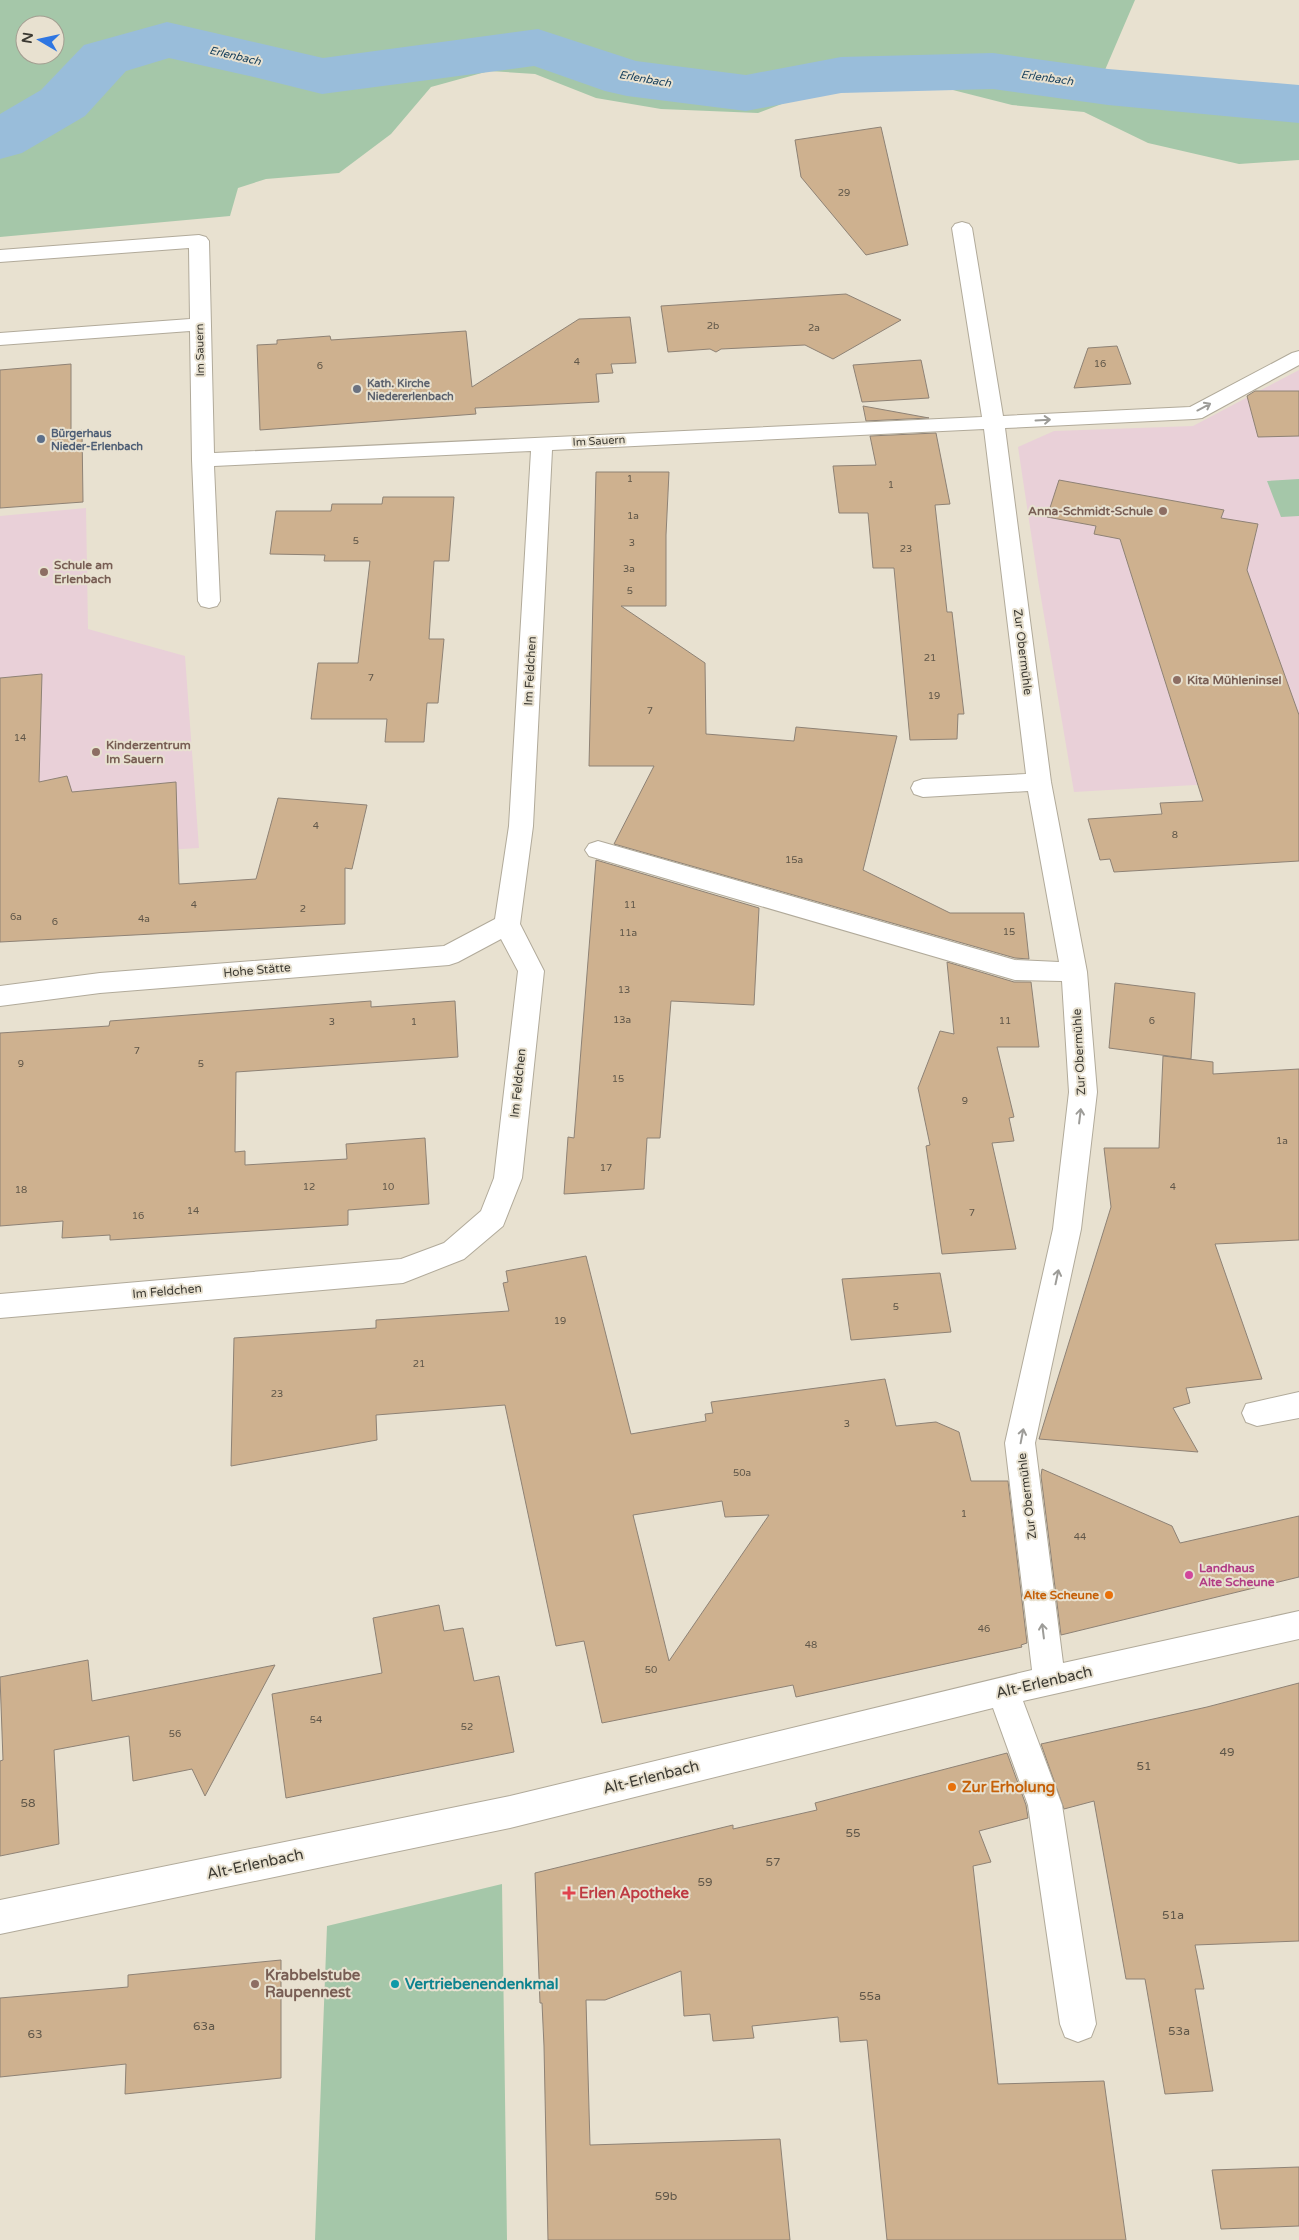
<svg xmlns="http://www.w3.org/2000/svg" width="1299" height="2240" font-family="'Varela Round',sans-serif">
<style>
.education{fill:#e9d0d8}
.green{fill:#a5c7a9;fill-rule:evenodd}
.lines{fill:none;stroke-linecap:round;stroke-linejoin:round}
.river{fill:#99bdda;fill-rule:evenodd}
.building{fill:#ceb18f;stroke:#8e8275;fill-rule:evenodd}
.minor-casing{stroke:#b1aa9a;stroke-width:2}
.minor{fill:#fff;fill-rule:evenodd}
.oneway{stroke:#9d9c98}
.worship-dot{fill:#6b7280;stroke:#e8e1d0;stroke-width:2}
.service-dot{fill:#5c6f8a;stroke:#e8e1d0;stroke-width:2}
.education-dot{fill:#8d6e63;stroke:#e8e1d0;stroke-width:2}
.hotel-dot{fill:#d1479c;stroke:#e8e1d0;stroke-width:2}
.food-dot{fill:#e8710a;stroke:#e8e1d0;stroke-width:2}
.health-dot{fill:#e0444e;stroke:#e8e1d0;stroke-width:2}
.culture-dot{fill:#0f9aa8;stroke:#e8e1d0;stroke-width:2}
.labels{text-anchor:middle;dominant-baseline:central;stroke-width:4;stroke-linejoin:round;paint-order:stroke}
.number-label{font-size:10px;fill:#605749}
.far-water-label{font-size:11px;font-style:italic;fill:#0f3a58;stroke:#e8e1d0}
.far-street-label{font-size:11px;fill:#3b3932;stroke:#e8e1d0}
.far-worship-label{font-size:11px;font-weight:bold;fill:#5b616d;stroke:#e8e1d0;text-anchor:start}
.far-service-label{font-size:11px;font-weight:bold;fill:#4e5e75;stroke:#e8e1d0;text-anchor:start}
.education-label{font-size:12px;font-weight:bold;fill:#785e54;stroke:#e8e1d0;text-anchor:start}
.street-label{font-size:12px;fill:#3b3932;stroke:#e8e1d0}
.hotel-label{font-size:12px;font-weight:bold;fill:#b23c85;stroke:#e8e1d0;text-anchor:start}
.food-label{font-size:12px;font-weight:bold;fill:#c56008;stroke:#e8e1d0;text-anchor:end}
.near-number-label{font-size:12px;fill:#605749}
.near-street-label{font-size:15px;fill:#3b3932;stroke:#e8e1d0}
.near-food-label{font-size:15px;font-weight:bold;fill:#c56008;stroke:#e8e1d0;text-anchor:start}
.near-health-label{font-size:15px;font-weight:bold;fill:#be3a42;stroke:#e8e1d0;text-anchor:start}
.near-education-label{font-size:15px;font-weight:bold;fill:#785e54;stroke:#e8e1d0;text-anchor:start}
.near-culture-label{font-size:15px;font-weight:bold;fill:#0d838f;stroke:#e8e1d0;text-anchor:start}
</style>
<rect width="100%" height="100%" fill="#e8e1d0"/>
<path class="education" d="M1299,370V779L1074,792L1038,580L1018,447L1054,431L1193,426Z
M86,508L88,629L185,656L199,848L0,860V516Z"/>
<path class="green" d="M0,0H1135L1105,70L1299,98V160L1239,164L1148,143L1084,112L1012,105L941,87L927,78L837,83L758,113L661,109L596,98L535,74L489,71L431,87L391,134L339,173L266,179L238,188L230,216L0,237ZM25,25H55V55H25Z
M1299,479V516L1281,517L1267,481Z
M502,1884L507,2240H315L327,1926Z"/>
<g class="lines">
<path class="river" d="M167,22L323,58L538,29L636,61L746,75L841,57L993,53L1108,69L1299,85V123L1108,105L993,89L841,93L746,111L627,96L605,91L534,66L322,94L258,78L169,58L126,71L85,116L22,153L0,159V114L41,90L84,45Z"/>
</g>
<path class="building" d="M881,127L908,245L866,255L801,177L795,140Z
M846,294L901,320L833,359L805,345L721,349L716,352L710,349L668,352L661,306Z
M630,317L636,363L611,364L613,373L596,374L599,402L475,408L476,414L260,430L257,345L277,344V340L330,336L331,340L466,331L472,387L579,319Z
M1117,346L1131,384L1074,388L1088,348Z
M921,360L929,398L862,402L853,365Z
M71,364V431L82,430L83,502L0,508V370Z
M1255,391H1299V436L1258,437L1247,396Z
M863,406L929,418L866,421Z
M936,433L950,504L935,505L947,612H952L964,714H958L957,739L910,740L894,568H873L868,513H839L833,466L876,465L870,436Z
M596,472H669L666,535V606H621L705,663L706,734L794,741L796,727L897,736L863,870L950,913H1024L1029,959L1015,958L614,844L654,766H589Z
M1059,480L1224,510L1221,518L1258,524L1247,570L1299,715V861L1114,872L1110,859L1100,860L1088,819L1162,814L1160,803L1203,801L1120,539L1094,534L1096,526L1047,517Z
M383,497H454L449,561H434L429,639H444L438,703H427L424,742H385L387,719H311L318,663H358L370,561H324L325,555L270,554L276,511H331L332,504H382Z
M42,674L39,782L67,776L72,792L176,782L179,884L256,879L278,798L367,805L352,869L345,868V924L0,942V678Z
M596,860L759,908L754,1005L671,1001L660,1138H647L644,1189L564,1194L568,1137L574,1138Z
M947,962L1014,982H1031L1039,1047H997L1014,1117L1009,1118L1014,1141L992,1143L1016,1249L942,1254L926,1146L930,1145L918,1088L940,1031L954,1034Z
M1115,983L1195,993L1191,1059L1109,1048Z
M371,1001V1007L455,1001L458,1057L236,1072L235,1152L245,1151V1165L347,1159L346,1144L425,1138L429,1204L348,1210V1225L110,1240V1235L62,1238L63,1221L0,1226V1033L109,1026L110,1021Z
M1163,1056L1213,1062V1074L1299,1069V1240L1215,1244L1262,1379L1186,1388L1190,1403L1173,1408L1198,1452L1039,1439L1111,1207L1104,1148H1159Z
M586,1256L631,1434L706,1421L705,1414L713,1413L711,1402L885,1379L896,1426L936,1422L959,1432L971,1481H1008L1027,1643L1021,1645L1022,1647L796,1697L793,1685L602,1723L584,1641L556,1646L505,1405L376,1415L377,1440L231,1466L234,1338L376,1328V1320L509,1311L503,1283L508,1282L506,1271ZM722,1501L725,1517L769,1515L669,1661L633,1515Z
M940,1273L951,1332L851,1340L842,1279Z
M1042,1469L1172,1526L1180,1543L1299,1516V1577L1061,1635L1041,1476Z
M439,1605L444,1631L463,1628L474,1681L499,1676L514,1752L286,1798L272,1694L382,1673L373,1618Z
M88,1660L92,1701L275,1665L205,1796L192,1769L133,1781L129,1736L54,1750L59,1844L0,1856V1761L3,1760L0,1677Z
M1299,1683V1941L1195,1945L1204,1989H1195L1213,2091L1165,2094L1145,1979H1126L1094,1801L1064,1809L1041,1744L1207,1707Z
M1007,1753L1026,1805L1028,1818L979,1831L991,1862L973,1866L998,2084L1104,2081L1126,2240H887L867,2040L840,2042L838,2017L752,2026L754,2038L713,2041L710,2014L684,2016L681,1971L605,2000H586L590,2145L780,2139L790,2240H548L544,2046L542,2003H540L535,1873L733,1825V1829L817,1810L815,1803Z
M281,1960V2078L125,2094L126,2064L0,2077V1998L128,1987V1975Z
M1299,2167V2226L1221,2229L1212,2170Z"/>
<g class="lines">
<g class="minor-casing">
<path id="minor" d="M962,222L969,224L972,228L1003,416L1190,407L1292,353L1299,351V365L1202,418L1194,419L1005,428L1051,782L1087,972L1097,1092L1081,1229L1035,1443L1063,1663L1299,1611V1639L1023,1701L1062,1805L1096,2024L1091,2037L1078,2042L1065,2037L1060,2024L1028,1805L993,1708L510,1828L0,1934V1900L510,1796L1032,1670L1005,1443L1053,1229L1069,1092L1062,981L1015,980L589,856L585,850L589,844L598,841L1015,960L1059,962L1028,791L923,797L914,794L911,788L914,782L923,779L1026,774L984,429L552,450L533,826L520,924L544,971L522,1178L503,1226L464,1259L403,1283L0,1318V1294L401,1259L444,1243L481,1211L494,1178L518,971L501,939L458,962L449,965L100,993L0,1006V986L100,973L444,946L495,919L509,826L531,451L214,466L220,601L217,606L209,608L201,606L198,601L192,460L190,331L0,345V333L190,319L189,248L0,262V250L199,235L206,237L209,241L214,453L982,417L952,228L955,224Z
M1299,1392V1418L1257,1426L1246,1422L1242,1413L1246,1404Z"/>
</g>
<use href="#minor" class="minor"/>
</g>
<defs><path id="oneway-shaft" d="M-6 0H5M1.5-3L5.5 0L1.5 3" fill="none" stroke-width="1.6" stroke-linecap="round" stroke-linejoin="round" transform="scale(1.25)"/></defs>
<g class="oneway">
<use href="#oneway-shaft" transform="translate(1204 407) rotate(-28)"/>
<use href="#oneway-shaft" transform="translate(1043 420) rotate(-3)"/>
<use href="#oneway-shaft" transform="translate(1080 1116) rotate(-83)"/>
<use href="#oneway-shaft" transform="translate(1057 1277) rotate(-78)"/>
<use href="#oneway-shaft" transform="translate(1022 1436) rotate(-79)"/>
<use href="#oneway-shaft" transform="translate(1043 1631) rotate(-97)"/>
</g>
<circle class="worship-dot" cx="357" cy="389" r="5"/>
<circle class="service-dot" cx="41" cy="439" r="5"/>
<g class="education-dot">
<circle cx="1163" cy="511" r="5"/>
<circle cx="44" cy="572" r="5"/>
<circle cx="1177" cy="680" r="5"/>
<circle cx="96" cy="752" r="5"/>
<circle cx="255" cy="1984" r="5"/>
</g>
<circle class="hotel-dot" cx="1189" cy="1575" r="5"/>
<g class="food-dot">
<circle cx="1109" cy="1595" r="5"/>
<circle cx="952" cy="1787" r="5"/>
</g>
<path class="health-dot" d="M566.5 1885.5h5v5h5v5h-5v5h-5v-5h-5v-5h5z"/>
<circle class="culture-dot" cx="395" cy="1984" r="5"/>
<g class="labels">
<g class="number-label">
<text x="844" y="193">29</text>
<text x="713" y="326">2b</text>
<text x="814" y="328">2a</text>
<text x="577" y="362">4</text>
<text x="1100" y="364">16</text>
<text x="320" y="366">6</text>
<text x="630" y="479">1</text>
<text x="891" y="485">1</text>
<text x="633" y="516">1a</text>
<text x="356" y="541">5</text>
<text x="632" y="543">3</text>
<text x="906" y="549">23</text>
<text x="629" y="569">3a</text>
<text x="630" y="591">5</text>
<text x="930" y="658">21</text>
<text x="371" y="678">7</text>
<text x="934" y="696">19</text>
<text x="650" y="711">7</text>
<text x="20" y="738">14</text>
<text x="316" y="826">4</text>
<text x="1175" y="835">8</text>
<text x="794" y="860">15a</text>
<text x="194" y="905">4</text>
<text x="630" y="905">11</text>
<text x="303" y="909">2</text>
<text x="16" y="917">6a</text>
<text x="144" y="919">4a</text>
<text x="55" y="922">6</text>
<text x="1009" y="932">15</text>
<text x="628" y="933">11a</text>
<text x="624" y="990">13</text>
<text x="622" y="1020">13a</text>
<text x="1005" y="1021">11</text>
<text x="1152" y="1021">6</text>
<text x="332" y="1022">3</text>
<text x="414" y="1022">1</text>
<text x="137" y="1051">7</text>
<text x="21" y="1064">9</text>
<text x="201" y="1064">5</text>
<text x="618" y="1079">15</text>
<text x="965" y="1101">9</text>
<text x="1282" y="1141">1a</text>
<text x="606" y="1168">17</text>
<text x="309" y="1187">12</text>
<text x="388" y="1187">10</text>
<text x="1173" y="1187">4</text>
<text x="21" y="1190">18</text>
<text x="193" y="1211">14</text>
<text x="972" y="1213">7</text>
<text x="138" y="1216">16</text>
<text x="896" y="1307">5</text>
<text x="560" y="1321">19</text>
<text x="419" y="1364">21</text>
<text x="277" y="1394">23</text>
<text x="847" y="1424">3</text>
<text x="742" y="1473">50a</text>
<text x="964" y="1514">1</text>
<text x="1080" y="1537">44</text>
<text x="984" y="1629">46</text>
<text x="811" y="1645">48</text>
<text x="651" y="1670">50</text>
<text x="316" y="1720">54</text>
<text x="467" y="1727">52</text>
<text x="175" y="1734">56</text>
</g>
<g class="far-water-label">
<text transform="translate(235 56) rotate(13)">Erlenbach</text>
<text transform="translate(1047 78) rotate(8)">Erlenbach</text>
<text transform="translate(645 79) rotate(10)">Erlenbach</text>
</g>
<g class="far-street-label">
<text transform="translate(200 350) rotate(-91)">Im Sauern</text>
<text transform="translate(599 441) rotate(-3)">Im Sauern</text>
</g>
<g class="far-worship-label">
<text x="367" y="383">Kath. Kirche<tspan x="367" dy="13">Niedererlenbach</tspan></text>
</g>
<g class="far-service-label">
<text x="51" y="433">Bürgerhaus<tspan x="51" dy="13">Nieder-Erlenbach</tspan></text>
</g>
<g class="education-label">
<text x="1153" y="511" text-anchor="end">Anna-Schmidt-Schule</text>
<text x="54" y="565">Schule am<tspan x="54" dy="14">Erlenbach</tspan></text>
<text x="1187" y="680">Kita Mühleninsel</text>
<text x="106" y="745">Kinderzentrum<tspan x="106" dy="14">Im Sauern</tspan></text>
</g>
<g class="street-label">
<text transform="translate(1023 652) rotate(83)">Zur Obermühle</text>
<text transform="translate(530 671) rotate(-87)">Im Feldchen</text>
<text transform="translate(257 970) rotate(-5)">Hohe Stätte</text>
<text transform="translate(1079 1052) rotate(-93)">Zur Obermühle</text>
<text transform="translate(518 1083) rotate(-84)">Im Feldchen</text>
<text transform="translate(167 1291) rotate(-5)">Im Feldchen</text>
<text transform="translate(1027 1496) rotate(-97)">Zur Obermühle</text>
</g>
<g class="hotel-label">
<text x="1199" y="1568">Landhaus<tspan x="1199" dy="14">Alte Scheune</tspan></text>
</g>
<g class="food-label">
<text x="1099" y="1595">Alte Scheune</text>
</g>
<g class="near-number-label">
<text x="1227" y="1752">49</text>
<text x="1144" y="1766">51</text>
<text x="28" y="1803">58</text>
<text x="853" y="1833">55</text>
<text x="773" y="1862">57</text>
<text x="705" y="1882">59</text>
<text x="1173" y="1915">51a</text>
<text x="870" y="1996">55a</text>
<text x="204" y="2026">63a</text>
<text x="1179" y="2031">53a</text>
<text x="35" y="2034">63</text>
<text x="666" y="2196">59b</text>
</g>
<g class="near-street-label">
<text transform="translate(1044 1682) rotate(-13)">Alt-Erlenbach</text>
<text transform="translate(651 1777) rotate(-14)">Alt-Erlenbach</text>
<text transform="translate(255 1864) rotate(-12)">Alt-Erlenbach</text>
</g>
<g class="near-food-label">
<text x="962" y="1787">Zur Erholung</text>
</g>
<g class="near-health-label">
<text x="579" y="1893">Erlen Apotheke</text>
</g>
<g class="near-education-label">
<text x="265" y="1975">Krabbelstube<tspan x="265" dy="17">Raupennest</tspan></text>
</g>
<g class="near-culture-label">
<text x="405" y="1984">Vertriebenendenkmal</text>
</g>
</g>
<g transform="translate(40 40) rotate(279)"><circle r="24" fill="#e8e1d0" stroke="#a39e91"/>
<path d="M0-4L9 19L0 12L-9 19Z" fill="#2e76e2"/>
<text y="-8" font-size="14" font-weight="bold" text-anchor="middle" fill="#3b3932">N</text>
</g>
</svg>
